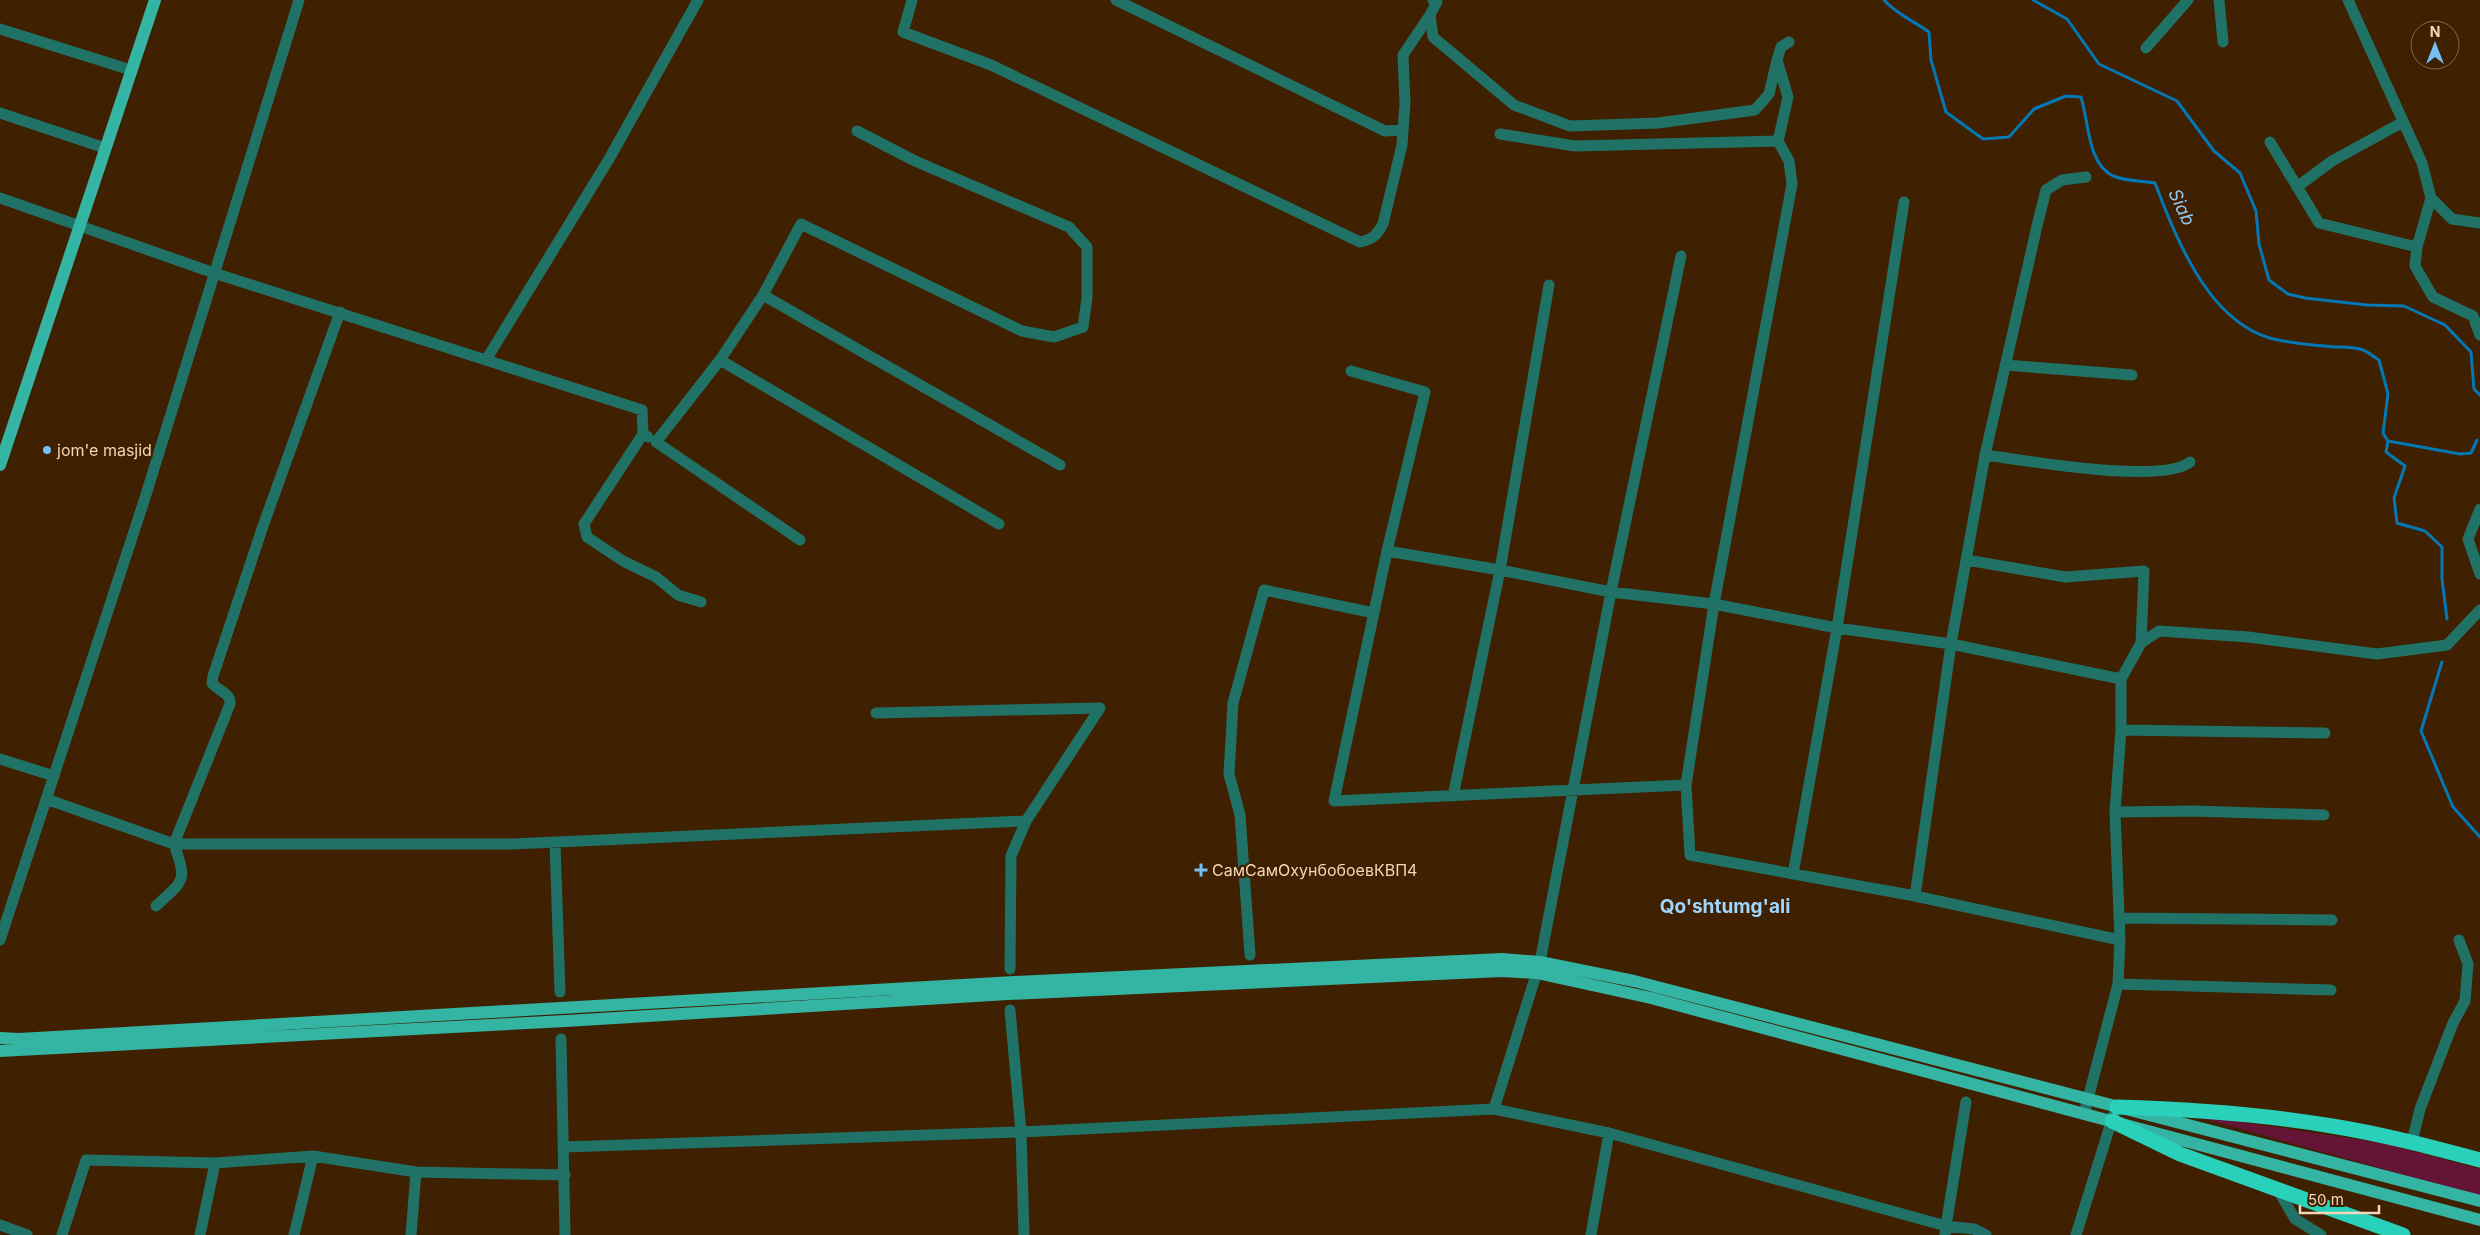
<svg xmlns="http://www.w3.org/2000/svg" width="2480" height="1235" font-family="Inter,sans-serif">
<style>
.green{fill:#641434}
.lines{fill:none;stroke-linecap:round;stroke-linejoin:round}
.stream{stroke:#0478b4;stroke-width:3}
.minor{stroke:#207266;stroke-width:11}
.major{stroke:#34b4a2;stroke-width:12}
.highway{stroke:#29d0ba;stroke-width:15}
.poi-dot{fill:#75c0f6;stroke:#3f2000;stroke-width:2}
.labels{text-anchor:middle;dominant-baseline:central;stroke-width:4.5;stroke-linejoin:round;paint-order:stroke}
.poi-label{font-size:16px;fill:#f7d5b8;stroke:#3f2000;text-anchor:start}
.water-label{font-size:18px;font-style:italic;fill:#92c5eb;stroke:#3f2000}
.quarter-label{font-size:19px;font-weight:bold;fill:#9fd5fe;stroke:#3f2000}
</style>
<rect width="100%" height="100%" fill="#3f2000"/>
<path class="green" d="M2187,1114L2383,1143L2480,1169V1196Z"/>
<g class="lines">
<path class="stream" d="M1884,0C1896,14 1914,21 1929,32L1931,60L1946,112L1983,139L2009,137L2034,109L2066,96L2081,97C2089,122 2087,163 2113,176C2125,181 2143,181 2155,183C2178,243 2212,331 2283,341C2297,343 2311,345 2325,346C2336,348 2352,346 2363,350C2368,352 2374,357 2379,360L2388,394L2383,433L2388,441L2460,454L2471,453L2477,440
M2033,0L2067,19L2099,64L2177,101L2214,151L2240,173L2256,211L2259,244L2269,280L2288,294L2305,298L2367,305L2404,306L2445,325L2471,352L2474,389L2480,395
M2388,441L2386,452L2405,466L2394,498L2397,523L2425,531L2442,547V579L2447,619
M2442,662L2421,731L2453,807L2480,837"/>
<path class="minor" d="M912,0L903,32L991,65L1360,242C1373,239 1377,235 1383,224L1402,145L1405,103L1403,55L1430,15
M1116,0L1385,131L1403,130
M2219,0L2223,42
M2348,0L2422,163L2431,198L2417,247L2415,266L2433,297L2473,316L2480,335
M0,29L131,70
M2146,48L2188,0
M1777,60L1781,47L1789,42
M0,113L105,148
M857,131L915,161L1069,227L1087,247V298L1083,327L1054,337L1022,331L801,224L763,295L1060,465
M1500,134L1575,146L1778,141
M2270,142L2319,223L2417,247
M2297,187L2332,161L2403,122
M0,198L214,273L642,410L643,434
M2431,198L2452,219L2480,223
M763,295L720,360L999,524
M486,360L609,159L698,0
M720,360L656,442L800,540
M2005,365L2132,375
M1351,371L1425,392L1387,551L1334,801L1686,785L1714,604L1792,184L1789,161L1778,141L1788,97L1777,60L1769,94L1755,110L1658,123L1570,126L1514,105L1433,37L1430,15L1437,2L1433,0
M648,437L643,434L584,524L587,537L623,561L656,577L678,595L701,602
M1985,455C2024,460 2162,485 2190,462
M2480,509L2468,539L2480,574
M1387,551L1500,570L1611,592L1714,604L1837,628L1951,644L2121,679
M1967,560L2065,577L2144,571L2141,643
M876,713L1100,708L1026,821L1011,856L1010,969
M2121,730L2325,733
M0,759L54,776
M1686,785L1690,855L1915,896L2120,940
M1453,796L1500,570L1549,285
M46,799L174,844L230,704C231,693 218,691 212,683L213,676L263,526L340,312
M2115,812L2195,811L2324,815
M555,843L560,992
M1793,874L1837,628L1904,202
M1915,896L1951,644L1985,455L2037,226L2046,190L2062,180L2086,177
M156,906C185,879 187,882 174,844H512L1026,821
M2119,918L2332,920
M0,940L144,501L299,0
M1250,955L1240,815L1229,774L1233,703L1264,590L1374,613
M2118,984L2331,990
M1010,1010L1021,1132L1024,1235
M561,1039L565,1235
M1966,1102L1946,1226L1974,1229L1986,1235
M1494,1109L1540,962L1611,592L1681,256
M2084,1114L2118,984L2120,940L2115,812L2121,730V679L2141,643L2159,631L2248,637L2377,654L2447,645L2480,610
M2412,1142L2420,1109L2453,1023L2465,1001L2468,964L2459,940
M563,1147L1021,1132L1494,1109L1609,1133L1946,1226L1945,1235
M2278,1190L2295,1219L2321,1235
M0,1225L27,1235
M62,1235L86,1160L215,1163L313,1156L416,1172L565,1175
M200,1235L215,1163
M294,1235L313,1156
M411,1235L416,1172
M1591,1235L1609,1133
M2076,1235L2114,1113"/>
<path class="major" d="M0,465L155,0
M0,1038L19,1039L1014,982L1502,959L1540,962L1634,981L2480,1201
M0,1051L566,1021L1008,994L1502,971L1537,973L1651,998L2480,1220"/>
<path class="highway" d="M2117,1107C2188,1109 2261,1114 2332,1126C2382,1134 2431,1147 2480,1160
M2112,1121L2180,1154L2403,1235"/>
</g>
<g class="poi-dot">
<circle cx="47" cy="450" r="5"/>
<path d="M1198.5 862.5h5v5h5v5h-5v5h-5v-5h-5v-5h5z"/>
</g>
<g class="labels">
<g class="poi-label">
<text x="57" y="450">jom'e masjid</text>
<text x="1212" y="870">СамСамОхунбобоевКВП4</text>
</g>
<g class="water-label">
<text transform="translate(2182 207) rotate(65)">Siab</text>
</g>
<g class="quarter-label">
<text x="1725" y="906">Qo'shtumg'ali</text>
</g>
</g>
<g transform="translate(2435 45)"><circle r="24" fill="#3f2000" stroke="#89684a"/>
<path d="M0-4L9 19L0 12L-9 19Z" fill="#75c0f6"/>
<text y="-8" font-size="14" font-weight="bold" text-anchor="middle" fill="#f7d5b8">N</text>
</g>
<path d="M2300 1205v8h79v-8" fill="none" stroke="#f7d5b8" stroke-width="2.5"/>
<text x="2308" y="1205" font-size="15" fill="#f7d5b8" stroke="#3f2000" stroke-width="4" paint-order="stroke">50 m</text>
</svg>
